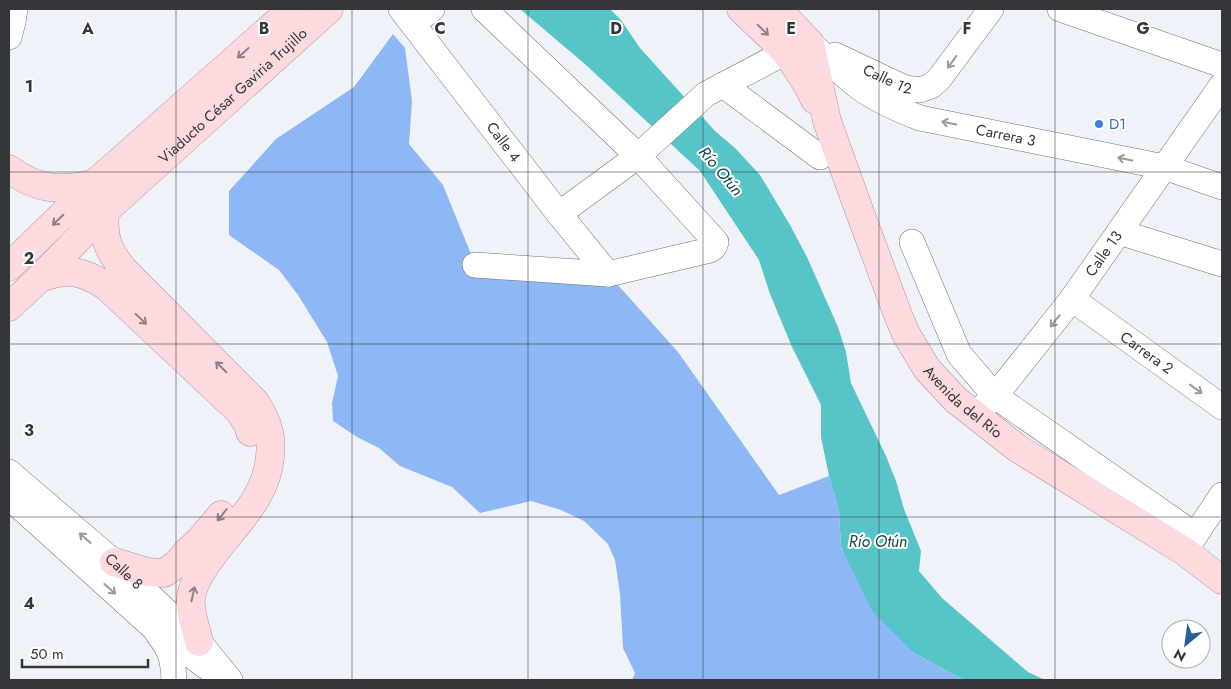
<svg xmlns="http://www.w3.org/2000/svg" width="1231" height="689" font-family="Jost,sans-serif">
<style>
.forest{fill:#8db8f5}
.water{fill:#57c5c7}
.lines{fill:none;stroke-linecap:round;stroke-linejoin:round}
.minor-casing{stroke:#707379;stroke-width:26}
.major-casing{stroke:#b69096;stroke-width:29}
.minor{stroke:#fff;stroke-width:25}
.major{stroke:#fddade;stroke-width:28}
.oneway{stroke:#8f8083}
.oneway2{stroke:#9a9a9c}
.grid{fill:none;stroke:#353639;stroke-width:1;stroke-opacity:0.55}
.shop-dot{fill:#3f7fe0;stroke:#fff;stroke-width:2}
.labels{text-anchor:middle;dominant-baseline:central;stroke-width:4;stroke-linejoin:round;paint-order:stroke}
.street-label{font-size:15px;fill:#353639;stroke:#fff}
.shop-label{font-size:15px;fill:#366cbe;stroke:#fff;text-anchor:start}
.water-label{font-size:16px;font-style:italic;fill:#144647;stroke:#fff}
.grid-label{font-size:16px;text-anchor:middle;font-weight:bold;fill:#353639;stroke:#fff;stroke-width:4;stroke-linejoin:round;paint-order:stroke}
</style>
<rect width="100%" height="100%" fill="#eff3f9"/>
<path class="forest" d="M393,34L405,48L412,101L409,144L443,185L475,264L608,274L678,352L779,495L829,476L839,510L841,548L914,653L964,680H632L635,673L623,648L620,594L615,560L608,544L584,521L561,510L531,501L480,513L452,487L400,466L379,448L357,437L333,421L332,403L338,376L327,342L298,295L279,270L229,235V191L276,139L354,87Z"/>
<path class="water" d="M520,9H610L621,20L640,48L715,131L735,148L760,175L790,225L807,257L838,327L846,352L851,383L886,456L896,481L904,509L921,551L919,571L942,598L1028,672L1045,680H964L914,653L872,611L841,547L839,510L829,476L821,437V405L792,347L770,294L759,260L700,171L586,65Z"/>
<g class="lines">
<g class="minor-casing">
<g id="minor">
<path id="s1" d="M401,9L559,214L608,274"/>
<path d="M1060,9L1222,65"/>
<path d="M413,24L432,9"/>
<path d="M9,37L13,22L15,9"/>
<path id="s2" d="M810,43C826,57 843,76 860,88C878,101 899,110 920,118L1164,167L1222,187"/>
<path id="s3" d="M835,55L905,88L920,90L931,86L939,79L991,9"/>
<path d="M723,85L820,157"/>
<path d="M559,214L638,156L706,94L786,52"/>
<path d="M1119,232L1222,264"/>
<path d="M912,242L959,354L995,396L1195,535"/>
<path d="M475,265L608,274L710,250L714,247L716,242L638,156L484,9"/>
<path id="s4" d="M1072,299L1222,407"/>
<path id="s5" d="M984,406L995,396L1072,299L1222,85"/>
<path id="s6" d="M9,472L114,562L199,642L230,680"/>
<path d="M9,497L154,628L208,668"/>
<path d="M1186,549L1222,495"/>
<path d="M158,634C171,651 173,659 174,680"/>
</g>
</g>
<g class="major-casing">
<g id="major">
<path d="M741,9L786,52L807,84L815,100"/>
<path id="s7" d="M777,9L810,43L827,121L859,210L898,315L906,334L927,369L956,400L1017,448L1184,551L1222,580"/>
<path d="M9,169C37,190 62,192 95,183"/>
<path d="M105,211C103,237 107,249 123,269L255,402C260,410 266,419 268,429C271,437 271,447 270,456C267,499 233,526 210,559C202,570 193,583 191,597C189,611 196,628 199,642"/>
<path d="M9,267L95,183L292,9"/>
<path d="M40,278C68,268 81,270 106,286L239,411L248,425L250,432"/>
<path id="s8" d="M9,307L40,278L105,211L329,9"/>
<path d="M114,562L147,572L164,573L177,564L187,552L199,541L221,515"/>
</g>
</g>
<use href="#minor" class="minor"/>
<use href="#major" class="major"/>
</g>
<defs><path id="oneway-shaft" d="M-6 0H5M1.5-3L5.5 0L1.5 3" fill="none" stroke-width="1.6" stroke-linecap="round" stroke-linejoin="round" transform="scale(1.25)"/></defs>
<g class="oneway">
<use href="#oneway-shaft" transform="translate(763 30) rotate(44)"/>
<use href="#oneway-shaft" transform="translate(243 53) rotate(138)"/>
<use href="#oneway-shaft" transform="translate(58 220) rotate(136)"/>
<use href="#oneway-shaft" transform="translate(141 319) rotate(43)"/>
<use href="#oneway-shaft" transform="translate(221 367) rotate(-135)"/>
<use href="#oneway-shaft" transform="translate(222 515) rotate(129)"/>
<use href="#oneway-shaft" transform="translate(193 594) rotate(-78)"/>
</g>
<g class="oneway2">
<use href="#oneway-shaft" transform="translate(952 62) rotate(126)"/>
<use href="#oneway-shaft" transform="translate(949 123) rotate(-169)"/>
<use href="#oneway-shaft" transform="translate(1125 159) rotate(-169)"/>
<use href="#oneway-shaft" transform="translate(1055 321) rotate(128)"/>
<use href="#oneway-shaft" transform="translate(1196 389) rotate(36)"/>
<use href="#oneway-shaft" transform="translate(85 538) rotate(-139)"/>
<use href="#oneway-shaft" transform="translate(110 589) rotate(42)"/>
</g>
<path class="grid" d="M176,9V680M352,9V680M528,9V680M703,9V680M879,9V680M1055,9V680M9,172H1222M9,344H1222M9,517H1222"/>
<circle class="shop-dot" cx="1099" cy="124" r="5"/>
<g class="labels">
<g class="street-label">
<text stroke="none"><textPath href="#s3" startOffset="58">Calle 12</textPath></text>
<text stroke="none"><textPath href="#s8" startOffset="308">Viaducto César Gaviria Trujillo</textPath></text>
<text stroke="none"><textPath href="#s2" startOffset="222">Carrera 3</textPath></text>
<text stroke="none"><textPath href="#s1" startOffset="168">Calle 4</textPath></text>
<text stroke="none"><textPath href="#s5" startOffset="194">Calle 13</textPath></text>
<text stroke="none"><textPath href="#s4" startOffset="92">Carrera 2</textPath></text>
<text stroke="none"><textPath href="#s7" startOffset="444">Avenida del Río</textPath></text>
<text stroke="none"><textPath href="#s6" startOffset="152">Calle 8</textPath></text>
</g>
<g class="shop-label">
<text x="1109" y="124">D1</text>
</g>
<g class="water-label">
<text transform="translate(721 171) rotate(50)">Río Otún</text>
<text x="878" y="541">Río Otún</text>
</g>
</g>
<g class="grid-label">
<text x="88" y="34">A</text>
<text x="264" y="34">B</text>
<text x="440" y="34">C</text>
<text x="616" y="34">D</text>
<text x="791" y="34">E</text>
<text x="967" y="34">F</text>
<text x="1143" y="34">G</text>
<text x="29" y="92">1</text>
<text x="29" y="264">2</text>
<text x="29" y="436">3</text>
<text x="29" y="609">4</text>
</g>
<rect width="1231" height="689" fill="none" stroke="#353639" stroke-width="20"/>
<g transform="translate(1186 644) rotate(209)"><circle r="24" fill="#ffffff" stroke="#aeafb0"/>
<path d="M0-4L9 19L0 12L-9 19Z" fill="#246198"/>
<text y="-8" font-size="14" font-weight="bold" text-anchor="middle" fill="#353639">N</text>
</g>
<path d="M22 659v8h126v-8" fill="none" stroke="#353639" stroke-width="2.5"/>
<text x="30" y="659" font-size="15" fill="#353639" stroke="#ffffff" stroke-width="4" paint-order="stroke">50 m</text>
</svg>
